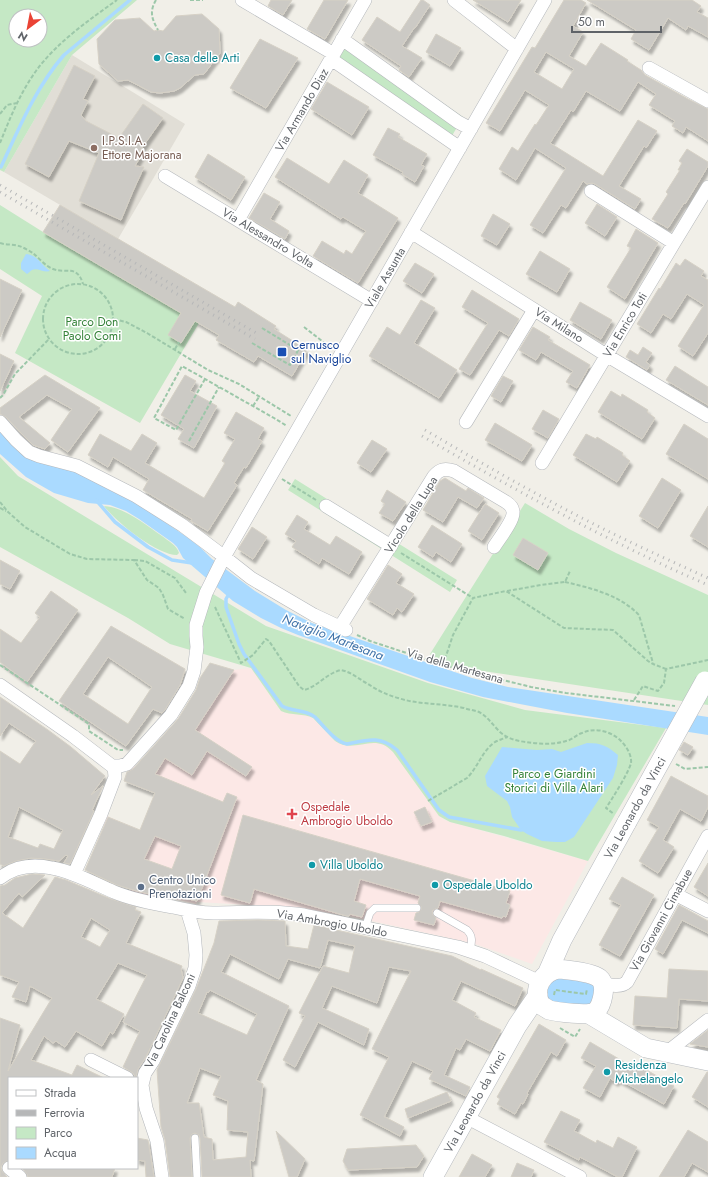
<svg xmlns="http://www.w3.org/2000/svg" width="708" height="1177" font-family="Jost,sans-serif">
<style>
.education{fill:#e1ded6}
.medical{fill:#fce8e6}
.green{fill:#c5e8c5;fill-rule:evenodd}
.water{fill:#aadaff}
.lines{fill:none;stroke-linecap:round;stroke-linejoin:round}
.stream{stroke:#aadaff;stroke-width:3.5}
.building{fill:#cccac5;stroke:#d6d1c6;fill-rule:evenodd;filter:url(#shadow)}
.lane-casing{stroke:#b5b8bc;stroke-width:8}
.street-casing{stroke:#b5b8bc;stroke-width:14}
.secondary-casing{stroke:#b6babf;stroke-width:20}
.path{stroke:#9cc7a9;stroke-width:2;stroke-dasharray:4 2;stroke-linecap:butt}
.lane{stroke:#fff;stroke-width:7}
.street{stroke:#fff;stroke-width:13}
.secondary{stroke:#fff;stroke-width:19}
.rail{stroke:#b6b7b8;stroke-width:3;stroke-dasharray:1 5;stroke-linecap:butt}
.secondary-bridge-casing{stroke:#b6babf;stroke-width:20;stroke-linecap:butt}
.secondary-bridge{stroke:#fff;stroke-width:19}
.culture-dot{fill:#0f9aa8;stroke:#fff;stroke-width:1.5}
.education-dot{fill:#8d6e63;stroke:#fff;stroke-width:1.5}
.transit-dot{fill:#1a4fb4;stroke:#fff;stroke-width:1.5}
.health-dot{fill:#e0444e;stroke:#fff;stroke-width:1.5}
.service-dot{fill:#5c6f8a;stroke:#fff;stroke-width:1.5}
.labels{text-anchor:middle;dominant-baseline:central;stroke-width:3;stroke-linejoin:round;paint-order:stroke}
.culture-label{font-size:12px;fill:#0d838f;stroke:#fff;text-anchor:start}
.street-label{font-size:12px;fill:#5f6368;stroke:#fff}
.education-label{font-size:12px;fill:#785e54;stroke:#fff;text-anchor:start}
.park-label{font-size:12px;fill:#348238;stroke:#fff}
.transit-label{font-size:12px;fill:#164399;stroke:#fff;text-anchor:start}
.health-label{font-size:12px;fill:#be3a42;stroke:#fff;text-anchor:start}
.service-label{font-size:12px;fill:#4e5e75;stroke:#fff;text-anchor:start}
.water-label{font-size:13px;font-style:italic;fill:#4174aa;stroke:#fff}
</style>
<defs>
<filter id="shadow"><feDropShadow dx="2.5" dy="4.5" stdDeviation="1" flood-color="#0004"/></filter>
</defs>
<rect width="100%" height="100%" fill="#f1efe8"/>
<path class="education" d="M72,55L185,124L118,239L4,172Z"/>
<path class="medical" d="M251,668L279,709L287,713L310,716L313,718L335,741L348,746L374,742L381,743L390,748L439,816L444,820L588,861L532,964L472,943L349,916L276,905H250L197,902L196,904L161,896L159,900L129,892L146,855L100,837L107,816L140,830L155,793L124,781L131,765L155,774L186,725L234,670Z"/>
<path class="green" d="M0,0H137L72,55L4,172L0,170ZM16,16H40V40H16Z
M350,38L463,117L446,146L332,67Z
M0,205L43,232L199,323L140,423L15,353L42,296L0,269Z
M0,457L18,476L266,626L428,683L525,710L666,728L588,861L504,836L450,822L439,816L393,752C374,731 355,755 335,741L313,718C304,713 291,716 281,711L251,668L170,644L128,618L0,547Z
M295,479L457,580L450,592L288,490Z
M525,503L569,529L616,553L708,595V705L443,665L430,654Z
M104,506C124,507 146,525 162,536C168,541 177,545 179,553L177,555C157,555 116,522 104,506Z"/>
<path class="water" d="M26,254C38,255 41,265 50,271C44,273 37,267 32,270C30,271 29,273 27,274L21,269V263Z
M0,426L9,438L138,504L187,537L200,547L212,559L255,591L286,610L312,623L472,678L508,687L708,717V735L567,713L483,697L430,682L298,635L281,628L261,618L233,601L183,558L177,547L173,543L139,519L126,511L110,505L88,503L54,493L26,477L0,454Z
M587,743C602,743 607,746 618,755L617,765L613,778L574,837L565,842H556L542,841L527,834L521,830L512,817L510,807L507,801L487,786L485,776L502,747L537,750L552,749L561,752Z
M554,978L589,982C598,985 596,993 595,1001L586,1006L553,1002L548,998C547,988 548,986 554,978Z"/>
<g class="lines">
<path class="stream" d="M1,167C19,128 36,87 64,55L130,0
M96,500L115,522L148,547L172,560L192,563
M230,592L226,599V607L239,644L244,654L282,706C292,712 305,709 315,717C323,725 335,742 347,744C367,740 380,735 397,750L439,810L449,817L521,830L525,829"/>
</g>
<path class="building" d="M271,0H292L283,15L268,6Z
M324,0H348L325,39L307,29Z
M421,0H423L430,5L415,28H414L402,46L422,58L409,77L399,70L401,66L362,40L377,17L400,32Z
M473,0H521L508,22Z
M564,0H581L586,3L573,26L583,32L569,56L586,66L601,43L628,60L627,61L641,70L645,75L688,99L708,109V141L686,127L683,133L672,126L675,121L649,105L656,94L638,82L620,111L586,91L573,112L571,110L550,143L603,176L638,120L657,131L646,148L644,146L619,186L641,199L635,209L595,184L592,183L587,184L583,181L566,208L561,205L543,233L530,225L566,168L535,148L516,180L499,169L512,147L518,151L535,124L536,125L549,105L525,90L500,131L486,123L532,47L535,48ZM546,52L574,69L562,89L534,72Z
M587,0H692L701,6L697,12L708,18V37L688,26L686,30L668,18L649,50L631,39L636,30Z
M202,14L219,29L220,53L204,74L195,75L180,88L174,91L160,93L151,92L128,80L118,81L99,64L97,39L115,20L140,18L154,31L158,30L163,31L176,16Z
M436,34L461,48L450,66L426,52Z
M260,39L298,58L266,108L230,88Z
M74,65L95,76L83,99L88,101L81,115L86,121L119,138L143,104L163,118L139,152L142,154L135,166L144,167L133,191L121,220L79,201L99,153L69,141L49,177L25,164Z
M327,82L369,107L352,135L311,109Z
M388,128L400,134L398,137L427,154L421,165L424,166L415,182L402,174L403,172L373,155Z
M687,149L708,162V166L685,204L684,203L668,228L652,219L668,194L666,192L680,170H678L682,163L679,161Z
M208,154L245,177L231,200L195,177Z
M287,158L329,184L344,160L368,175L358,193L398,218L358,283L313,256L322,241L344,254L346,250L352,254L366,231L343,217L341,219L275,177Z
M264,193L280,202L270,219L289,231L285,239L249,218Z
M597,204L617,217L605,236L585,223Z
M60,205L235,307L238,302L276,326L274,329L307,350L292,376L258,356L254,362L216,340L219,335L195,321L181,343L168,335L181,313L43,232Z
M493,214L510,224L497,245L481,236Z
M636,229L658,243L625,299L607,287L631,248L627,246Z
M540,251L570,269L557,292L526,274Z
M685,259L704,271L701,276L708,280V333L693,356L678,346L704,305L687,294L671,319L663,314L651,333L637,324L659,288L660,289L676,263L680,266Z
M415,263L434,274L422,293L403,281Z
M0,279L22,290L0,337Z
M472,290L519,319L509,336L499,330L470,375L459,369L488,323L462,307Z
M421,300L435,308L414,343L457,370L439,398L369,356L387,327L400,335Z
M580,302L612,320L601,339L570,320Z
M533,327L550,337L548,340L590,365L577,388L566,382L573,371L541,352L536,360L519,350Z
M643,347L652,353L646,362L650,365L647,370L626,357L630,350L638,355Z
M0,354L14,361L0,391Z
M675,366L708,387V405L666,380Z
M45,375L100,408L68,452L51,440L72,409L47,395L19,417L50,443L45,449L33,445L22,434L6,417L0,414V408Z
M185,375L196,381L190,391L217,406L194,448L178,439L184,429L161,415Z
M503,376L513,381L501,402L491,396Z
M611,391L621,397L622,394L648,410L647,412L655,418L642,439L598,412Z
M543,410L559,419L548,438L532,429Z
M236,412L264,428L258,439L262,441L246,468L244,467L234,483L237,485L208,531L191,521L192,519L143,490L149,479L113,457L108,467L88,455L100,434L131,451L142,434L157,443L145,463L204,498L225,463L222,461L235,439L224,433Z
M495,423L532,445L522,461L485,440Z
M684,424L708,439V479L666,454Z
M586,434L596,439L597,437L623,453L622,455L630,461L617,482L573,455Z
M372,440L387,449L371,472L357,463Z
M445,478L466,491L468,488L484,498L477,508L458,497L443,522L423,510L440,481Z
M662,478L681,490L658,528L639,516Z
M387,490L406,502L393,521L379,513L385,504L381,501Z
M485,504L499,513L482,540L468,531Z
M708,506V547L690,536Z
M297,515L308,522L304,529L330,545L336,536L362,552L349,574L322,558L319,564L292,547L296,541L285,534Z
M432,525L462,544L451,562L436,552L433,557L418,547Z
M252,527L267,537L253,559L238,549Z
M523,538L548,553L538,570L513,555Z
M0,560L20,571L10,589L0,584Z
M388,565L402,574L396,583L414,594L402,612L397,608L393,615L367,599Z
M51,591L78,610L27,682L0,662V629L21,643L40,617L35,613Z
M111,626L185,669L180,685L165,710L162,713L153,709L126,746L59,701ZM108,657L152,687L128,724L83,694Z
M210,663L234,670L195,730L252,767L246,776L207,751L192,775L165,758L155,774L223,802L227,793L237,797L197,901L160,892L158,896L137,891L117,885L85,870L108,817L140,830L155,793L124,781L127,772L133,769L178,719L196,690L200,678ZM155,836L181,846L172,869L144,859Z
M0,697L48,730L71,747L105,776L91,795L103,786L92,810L94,811L70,864L64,863L68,856L66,855L59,861L46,859L31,858L16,861L4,866L0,864V751L20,764L36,741L9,723L0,736ZM19,807L63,830L54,849L40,844L38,848L8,837Z
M684,742L693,747L688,755L679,750Z
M671,776L708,796V807L701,821L680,809L663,840L674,847L658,873L639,861L659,827L647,820Z
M425,807L432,822L421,826L414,812Z
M243,815L510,891L506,903L510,905L506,917L503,916L502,918L440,901L438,908L435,909L432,911L433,915L436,918L434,925L414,920L416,913L419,912L421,910V906L418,903L420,896L360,879L354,901L366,905L362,917L350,914L349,916H347L254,889L250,903L221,895Z
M708,863V896L694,887Z
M32,874L45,875L22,897L19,893L2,913L23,928L55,877L66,880L111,899L136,907L135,910L141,912L126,943L182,966L181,969L183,978L146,1057L138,1069L136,1078L133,1073L123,1067L140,1031L123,1022L147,975L118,963L96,999L124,1014L113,1034L110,1032L102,1046L76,1031L65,1047L56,1041L53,1043L44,1036L31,1060L72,1075L77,1065L104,1078H9V1160L3,1163L1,1167L2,1171L7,1177H0V1018L20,1025L8,1071L52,998L30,986L26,1002L12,997L19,982L0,975V886L5,885L15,878ZM91,918L110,930L100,947L81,937Z
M622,877L654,895L620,956L599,945L621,905L609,899Z
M679,905L708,921V933L682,920L663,954L655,949Z
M258,920L285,921L286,946L308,949L314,925L452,956L481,970V969L523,988L515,1006L461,981L452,1000L476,1013L474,1017L501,1030L490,1051L466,1039L460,1050L456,1048L444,1075L470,1087L466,1096L429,1079L433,1071L412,1061L384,1117H385L404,1127L400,1136L360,1115L389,1057L372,1049L411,971L389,967L377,1003L332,986L322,1008L369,1029L364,1045L318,1022L295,1067L283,1060L305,1016L299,1013L323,966L349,973L355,946L328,940L320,968L288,959L279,979L230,954L221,972L289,1006L256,1080L263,1084L254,1161L250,1160L251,1177H202L200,1138L199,1135L195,1133L192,1134L190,1138L192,1177H170L165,1140L161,1127L157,1070L196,989L214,943L219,921ZM210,990L257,1014L247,1035L198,1013L207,992L208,993ZM200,1068L221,1076L213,1095L228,1101L227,1130L248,1132L246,1157L213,1160L212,1139L204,1137L199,1103H187Z
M669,969L708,971V1001L679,999L677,1028L633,1025L635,996L667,998Z
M539,1024L566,1040L557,1056L551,1052L527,1093L528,1094L523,1104L521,1103L515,1114L497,1104L500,1099L497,1097Z
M708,1030V1047L690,1044Z
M590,1042L631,1066L633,1062L674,1086L664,1104L618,1079L616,1082L610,1078L600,1097L583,1088L596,1066L581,1058Z
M707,1072H708V1107L692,1097Z
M447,1092L451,1101L408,1118L405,1109Z
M561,1111L580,1120L574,1131L596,1143L597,1140L613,1148L618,1137L637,1147L622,1177H618L580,1157L579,1160L544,1142Z
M688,1130L708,1142V1172L692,1163L684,1177H659Z
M276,1131L305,1159L297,1177H289Z
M137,1138L148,1140L154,1177H146L145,1161L137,1160Z
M416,1145L424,1156L417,1167L348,1170L343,1161L347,1149Z
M472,1154L492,1165L485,1177H459Z
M517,1163L534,1170L531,1177H511Z
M22,1168H115L112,1177H28L27,1174Z"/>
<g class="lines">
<g class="lane-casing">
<path id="lane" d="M437,913L467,930C473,936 472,942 470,950
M365,928L370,913L375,908H417
M195,1138L197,1177"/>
</g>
<g class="street-casing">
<path id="street" d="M242,0L334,54
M454,0L517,49
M342,39L458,122L471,129
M331,59L460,148
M649,68L708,101
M165,176L372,301
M591,191L674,243
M238,220L365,0
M411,232L606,355L708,416
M0,422L16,440L29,452L39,456L77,466L136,496L182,525L218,552L251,578L314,615L346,630
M466,422L534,310
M542,463L674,243L708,187
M326,506L391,546
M340,627L434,476C440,469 445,468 454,471L506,502C509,504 513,507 513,512C514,520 499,539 494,547
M0,685L73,736L112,766H120L127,764L171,715L189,686L194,671L197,647L196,636V625L206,593L224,557L545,0
M74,874L101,814L115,777L114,766
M0,878C15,866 33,864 52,868C74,872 93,883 114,892C131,899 155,904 173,907C186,910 200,913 213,913C243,913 273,910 304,915L458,947L485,956L540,982
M675,894L708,911
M602,983C610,985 621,988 627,982L708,836
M666,1053L708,1020
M91,1060L127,1078
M466,1117L580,1177
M9,1168L20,1177
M162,1177L157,1141L146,1108L142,1085L145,1073L153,1061L189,986L195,968L196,955L194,933L187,910"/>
</g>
<g class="secondary-casing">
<path id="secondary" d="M559,969C569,970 591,972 599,978C604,982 604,989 603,995C602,1001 600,1008 595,1012C590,1016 556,1012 549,1010C546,1008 544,1007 541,1005C532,989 542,972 559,969Z
M547,974L562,940L627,822
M589,1014L646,1048L708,1061
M433,1177L517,1026L538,995"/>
</g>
<path class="path" d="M156,0C149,12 152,19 158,30
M190,0H203
M0,114L7,105L17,103
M0,143C10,118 20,93 36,71C56,43 89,20 117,0
M0,243C6,245 13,244 19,246C23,247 29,251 33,253C39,258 45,266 53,269C66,274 77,264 83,284
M43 319a35 35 0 1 1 70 0a35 35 0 1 1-70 0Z
M114,319L126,322L147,333L208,370L239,384L291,416
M304,327L331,348
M262,328L298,350L294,359L300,362
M252,343L290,365L293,359
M175,349L179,342
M205,379L176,430L154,418L182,366L274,418L287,426
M0,398L3,395L15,374L49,339
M253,406L259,397
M189,441L219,387
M282,479L316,500
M0,502L8,512L25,527L70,554L87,559L134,560L147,580L159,588L163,595L168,609L185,619
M0,508L6,511
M401,553L473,598
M134,560L145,561L175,578L186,593
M565,582C591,588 620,595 639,615L653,663
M507,591L541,585L565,582L570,571
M215,607L241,663L253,655L266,639L269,641L299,686L304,690C317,687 327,673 341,670C351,672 359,679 368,684C377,690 387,695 398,698C420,705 442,703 464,708C469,710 474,710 479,712C487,716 492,724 499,731C506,738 516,741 526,742C539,744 553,745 566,741C572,740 576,735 582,733C595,727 611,731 621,741C626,746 632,755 631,763C629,772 612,799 606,808L614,814
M357,635L370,641L443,665L531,687L566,693L675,706
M0,665L89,724V731L118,750H123
M443,665L453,635L473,598L506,591L564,628L613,630L648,661L653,664L666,669
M634,700L643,686L658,691L664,683L666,669L708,660
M676,764L685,769L708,767
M428,801L467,778C478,767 482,751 495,742C499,740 503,739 507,737
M554,995L555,990L586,994L587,989
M560,1028L575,1037L580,1029"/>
<use href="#lane" class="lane"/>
<use href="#street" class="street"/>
<use href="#secondary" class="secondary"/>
<path class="rail" d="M0,185L258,334
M0,192L255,339
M425,430C466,454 507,478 550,501C601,529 655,554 708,578
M422,436C515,490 609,542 708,585"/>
<g class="secondary-bridge-casing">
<path id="secondary-bridge" d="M627,822L705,681"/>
</g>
<use href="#secondary-bridge" class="secondary-bridge"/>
</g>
<g class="culture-dot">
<circle cx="157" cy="58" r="4"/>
<circle cx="312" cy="865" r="4"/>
<circle cx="435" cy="885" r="4"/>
<circle cx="607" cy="1072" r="4"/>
</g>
<circle class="education-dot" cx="94" cy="148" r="4"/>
<rect class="transit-dot" x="277" y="347" width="10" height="10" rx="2"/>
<path class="health-dot" d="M290 808h4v4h4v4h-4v4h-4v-4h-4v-4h4z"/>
<circle class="service-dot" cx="141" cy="887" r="4"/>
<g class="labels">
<g class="culture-label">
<text x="165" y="58">Casa delle Arti</text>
<text x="320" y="865">Villa Uboldo</text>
<text x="443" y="885">Ospedale Uboldo</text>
<text x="615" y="1065">Residenza<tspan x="615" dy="14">Michelangelo</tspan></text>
</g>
<g class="street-label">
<text transform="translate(302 110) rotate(-60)">Via Armando Diaz</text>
<text transform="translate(268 238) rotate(31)">Via Alessandro Volta</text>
<text transform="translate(385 278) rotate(-60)">Viale Assunta</text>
<text transform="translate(559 325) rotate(32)">Via Milano</text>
<text transform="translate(625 325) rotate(-59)">Via Enrico Toti</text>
<text transform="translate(411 515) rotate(-58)">Vicolo della Lupa</text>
<text transform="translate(455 666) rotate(16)">Via della Martesana</text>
<text transform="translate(635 808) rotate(-61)">Via Leonardo da Vinci</text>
<text transform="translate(661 920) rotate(-61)">Via Giovanni Cimabue</text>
<text transform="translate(332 923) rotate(10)">Via Ambrogio Uboldo</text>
<text transform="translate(170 1021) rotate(-65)">Via Carolina Balconi</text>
<text transform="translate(475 1102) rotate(-61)">Via Leonardo da Vinci</text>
</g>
<g class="education-label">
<text x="102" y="141">I.P.S.I.A.<tspan x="102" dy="14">Ettore Majorana</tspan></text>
</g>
<g class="park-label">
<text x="92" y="322">Parco Don<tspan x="92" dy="14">Paolo Comi</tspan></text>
<text x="554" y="774">Parco e Giardini<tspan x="554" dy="14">Storici di Villa Alari</tspan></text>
</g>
<g class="transit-label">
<text x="291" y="345">Cernusco<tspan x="291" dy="14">sul Naviglio</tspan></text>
</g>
<g class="health-label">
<text x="301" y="807">Ospedale<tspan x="301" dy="14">Ambrogio Uboldo</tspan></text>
</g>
<g class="service-label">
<text x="149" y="880">Centro Unico<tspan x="149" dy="14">Prenotazioni</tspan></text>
</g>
<g class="water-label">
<text transform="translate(333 637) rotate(21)">Naviglio Martesana</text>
</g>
</g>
<rect x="8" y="1077" width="130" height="92" fill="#ffffff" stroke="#bfc1c3"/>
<rect x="16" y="1090" width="20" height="6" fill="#ffffff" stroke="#bfc1c3"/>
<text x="44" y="1097" font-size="12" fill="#5f6368">Strada</text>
<rect x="16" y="1110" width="20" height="6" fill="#b6b7b8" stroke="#bfc1c3"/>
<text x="44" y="1117" font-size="12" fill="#5f6368">Ferrovia</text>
<rect x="16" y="1127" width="20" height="12" fill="#c5e8c5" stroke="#bfc1c3"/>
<text x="44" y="1137" font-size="12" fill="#5f6368">Parco</text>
<rect x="16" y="1147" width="20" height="12" fill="#aadaff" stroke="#bfc1c3"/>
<text x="44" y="1157" font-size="12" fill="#5f6368">Acqua</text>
<g transform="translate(28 28) rotate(212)"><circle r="19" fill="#ffffff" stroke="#bfc1c3"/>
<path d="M0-3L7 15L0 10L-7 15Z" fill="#ea4335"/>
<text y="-6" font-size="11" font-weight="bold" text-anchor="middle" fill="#5f6368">N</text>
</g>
<path d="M572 26v6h89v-6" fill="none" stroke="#5f6368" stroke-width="2"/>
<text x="578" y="26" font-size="12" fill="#5f6368" stroke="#ffffff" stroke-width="3" paint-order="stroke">50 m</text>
</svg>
